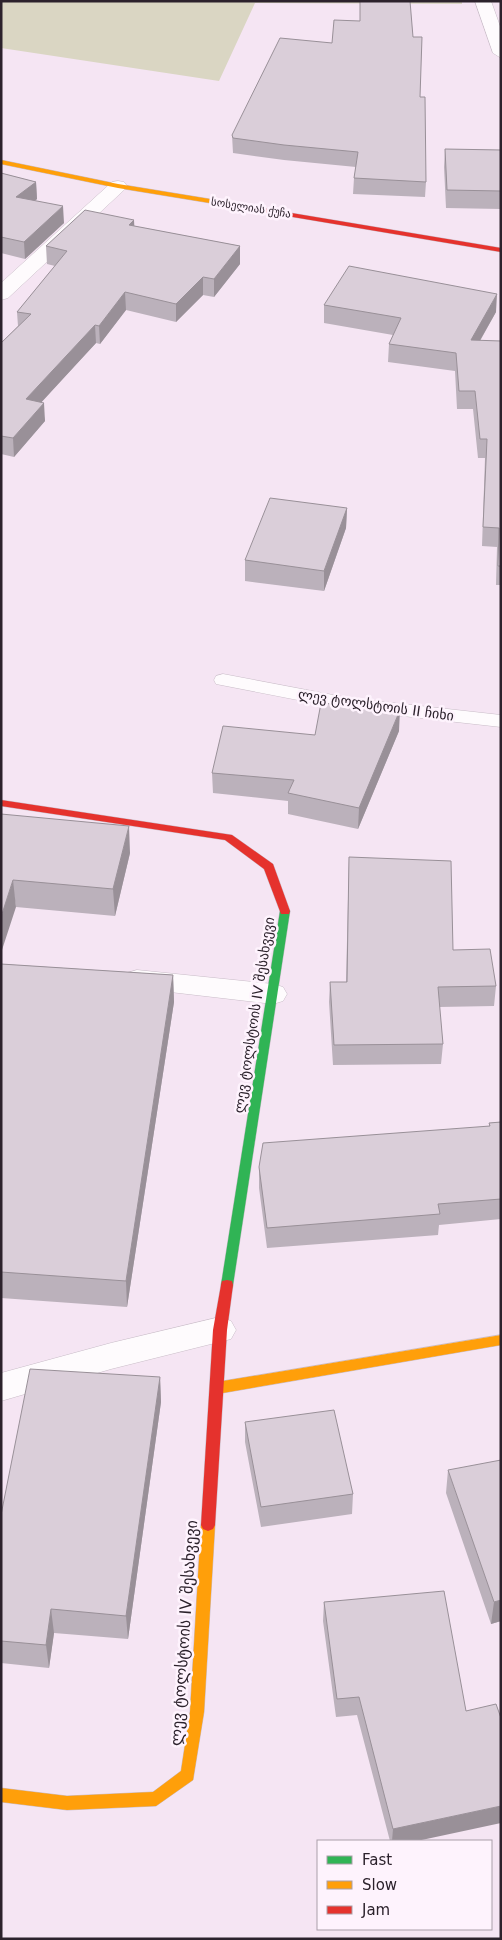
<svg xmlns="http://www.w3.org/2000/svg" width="502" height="1940" font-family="'DejaVu Sans','Noto Sans Georgian',sans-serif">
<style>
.green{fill:#dad6c3}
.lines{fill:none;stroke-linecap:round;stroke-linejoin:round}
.lane-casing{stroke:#c9bdc8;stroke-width:1}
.street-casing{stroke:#c9bdc8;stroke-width:1}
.fast-casing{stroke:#c9bdc8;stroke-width:1}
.slow-casing{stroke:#c9bdc8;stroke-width:1}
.jam-casing{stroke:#c9bdc8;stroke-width:1}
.lane{fill:#fefbfd;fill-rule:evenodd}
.street{fill:#fefbfd;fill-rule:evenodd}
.fast{fill:#30b455;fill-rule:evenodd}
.slow{fill:#ff9f0a;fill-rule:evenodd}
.jam{fill:#e5322d;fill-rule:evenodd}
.wall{fill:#bbb1bb}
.shaded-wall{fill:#999098}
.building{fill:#daced9;stroke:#999098}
.labels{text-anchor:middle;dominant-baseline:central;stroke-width:5;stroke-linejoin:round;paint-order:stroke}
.far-street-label{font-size:11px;fill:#2c222c;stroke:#fef3fd}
.street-label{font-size:14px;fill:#2c222c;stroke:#fef3fd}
.near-street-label{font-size:16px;fill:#2c222c;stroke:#fef3fd}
</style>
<rect width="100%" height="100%" fill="#f5e5f3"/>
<path class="green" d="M1,1H462V4L255,3L219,81L1,48Z"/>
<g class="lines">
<g class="lane-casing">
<path id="lane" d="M223,674L349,698L501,715V727L349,710L216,684L214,680L216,676Z"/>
</g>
<g class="street-casing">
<path id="street" d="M475,1H491L501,29V58L493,53Z
M118,181L124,182L127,186L124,190L8,298L1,300V283L112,182Z
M137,970L273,984L283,987L287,994L283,1001L273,1004L127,987L123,980L127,973Z
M220,1317L231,1321L236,1330L231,1339L111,1369L1,1401V1373L111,1343Z"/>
</g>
<g class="fast-casing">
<path id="fast" d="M285,907L290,911L233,1285L232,1289L227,1290L222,1289L221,1285L280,911Z"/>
</g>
<g class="slow-casing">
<path id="slow" d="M1,160L118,184L216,200L220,202L216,204L118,188L1,164Z
M501,1335V1345L217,1394L212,1392L210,1388L212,1384L217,1382Z
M208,1519L213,1521L215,1525L204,1712L193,1780L156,1806L67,1810L1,1802V1788L67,1796L153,1792L181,1771L190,1712L201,1525L203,1521Z"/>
</g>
<g class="jam-casing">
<path id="jam" d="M213,200L501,248V252L216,204H213Z
M1,800L232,835L273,864L290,911L289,914H281L264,869L225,840L1,806Z
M227,1280L232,1281L233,1285L227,1330L215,1525L213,1529L208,1531L203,1529L201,1525L213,1330L221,1285L222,1281Z"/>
</g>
<use href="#lane" class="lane"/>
<use href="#street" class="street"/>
<use href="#fast" class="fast"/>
<use href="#slow" class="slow"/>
<use href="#jam" class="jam"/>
</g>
<path class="wall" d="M360,1L413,37L420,97L426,182L425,197L353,194L354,178L356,167L284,160L233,153L232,135L332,43L360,21Z
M445,149L501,150V209L446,208L444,167Z
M1,173L36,182L37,199L35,201L64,223L25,259L1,253Z
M134,226L240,246V264L214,297L203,295L176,322L126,310L100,344L96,343L41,402L45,421L14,457L1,454V343L18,326L17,312L55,266L47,264L46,246Z
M324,305L496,312L480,341H501V585H496L497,547L482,546L485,458H478L473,409H457L455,371L388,362L389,344L393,335L324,323Z
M347,508L346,528L324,591L245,581V560Z
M399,731L358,829L288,814V801L213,793L212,773L315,735Z
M1,814L130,853L115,916L16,907Z
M349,857L453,950L496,986L494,1006L439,1007L443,1044L441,1064L333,1065L329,1002L330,982H346Z
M1,964L173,975L174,1002L127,1307L1,1298Z
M501,1122V1219L439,1225L438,1235L267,1248L259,1188V1167L489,1126V1123Z
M160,1377L161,1402L128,1639L54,1633L49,1668L1,1663V1515Z
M245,1422L353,1494L352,1514L261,1527L245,1442Z
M448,1470L501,1621L491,1624L446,1493Z
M324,1602L466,1711L417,1841H390L357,1715L336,1717L323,1621Z"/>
<path class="shaded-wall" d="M36,182L37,199L18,213L16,197Z
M63,206L64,223L25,259L24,242Z
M134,220L135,238L129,225Z
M240,246V264L214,297V279Z
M203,277V295L176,322V304Z
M125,292L126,310L100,344L99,326Z
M497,294L496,312L470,358L471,340Z
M95,325L96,343L27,418L26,399Z
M44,403L45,421L14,457L13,438Z
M347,508L346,528L324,591V571Z
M400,710L399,731L358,829L359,808Z
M129,826L130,853L115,916L113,889Z
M13,880L16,907L1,953V917Z
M173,975L174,1002L127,1307L126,1281Z
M160,1377L161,1402L128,1639L126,1616Z
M501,1600V1621L491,1624L494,1602Z
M51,1609L54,1633L49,1668L46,1645Z
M501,1806V1823L417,1841H392L393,1829Z"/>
<path class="building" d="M360,1H410L413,37H422L420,97H425L426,182L354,178L358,152L284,145L233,138L232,135L280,38L332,43L334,20L360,21Z
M445,149L501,150V191L447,190Z
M1,173L36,182L16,197L63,206L24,242L1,237Z
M85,210L134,220L129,225L240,246L214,279L203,277L176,304L125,292L99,326L95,325L26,399L44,403L13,438L1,436V343L31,314L17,312L67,251L46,246Z
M349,266L497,294L471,340L501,341V566H498L499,528L483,527L487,439H480L475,391H459L456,353L389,344L401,318L324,305Z
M270,498L347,508L324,571L245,560Z
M321,703L400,710L359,808L288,793L294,780L212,773L223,726L315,735Z
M1,814L129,826L113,889L13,880L1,917Z
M349,857L451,861L453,950L490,949L496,986L438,987L443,1044L334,1045L330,982H347Z
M1,964L173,975L126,1281L1,1272Z
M501,1122V1199L438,1204L440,1214L267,1228L259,1167L263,1143L490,1126L489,1123Z
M30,1369L160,1377L126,1616L51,1609L46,1645L1,1641V1515Z
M334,1410L353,1494L261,1507L245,1422Z
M501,1460V1600L494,1602L448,1470Z
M444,1591L466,1711L496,1704L501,1718V1806L393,1829L359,1697L337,1699L324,1602Z"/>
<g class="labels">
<g class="far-street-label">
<text transform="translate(251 208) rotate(9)">სოსელიას ქუჩა</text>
</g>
<g class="street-label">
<text transform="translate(376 705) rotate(8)">ლევ ტოლსტოის II ჩიხი</text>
<text transform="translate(254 1015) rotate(-81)">ლევ ტოლსტოის IV შესახვევი</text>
</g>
<g class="near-street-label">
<text transform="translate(184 1633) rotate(-86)">ლევ ტოლსტოის IV შესახვევი</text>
</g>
</g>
<rect width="502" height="1940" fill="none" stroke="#2c222c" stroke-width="5"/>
<rect x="317" y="1840" width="175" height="90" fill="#fef3fd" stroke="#aa9fa9"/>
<rect x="327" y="1856" width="25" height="8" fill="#30b455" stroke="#aa9fa9"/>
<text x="362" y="1865" font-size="15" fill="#2c222c">Fast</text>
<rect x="327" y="1881" width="25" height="8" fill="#ff9f0a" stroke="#aa9fa9"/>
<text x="362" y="1890" font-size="15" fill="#2c222c">Slow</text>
<rect x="327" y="1906" width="25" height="8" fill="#e5322d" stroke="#aa9fa9"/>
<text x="362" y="1915" font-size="15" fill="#2c222c">Jam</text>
</svg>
